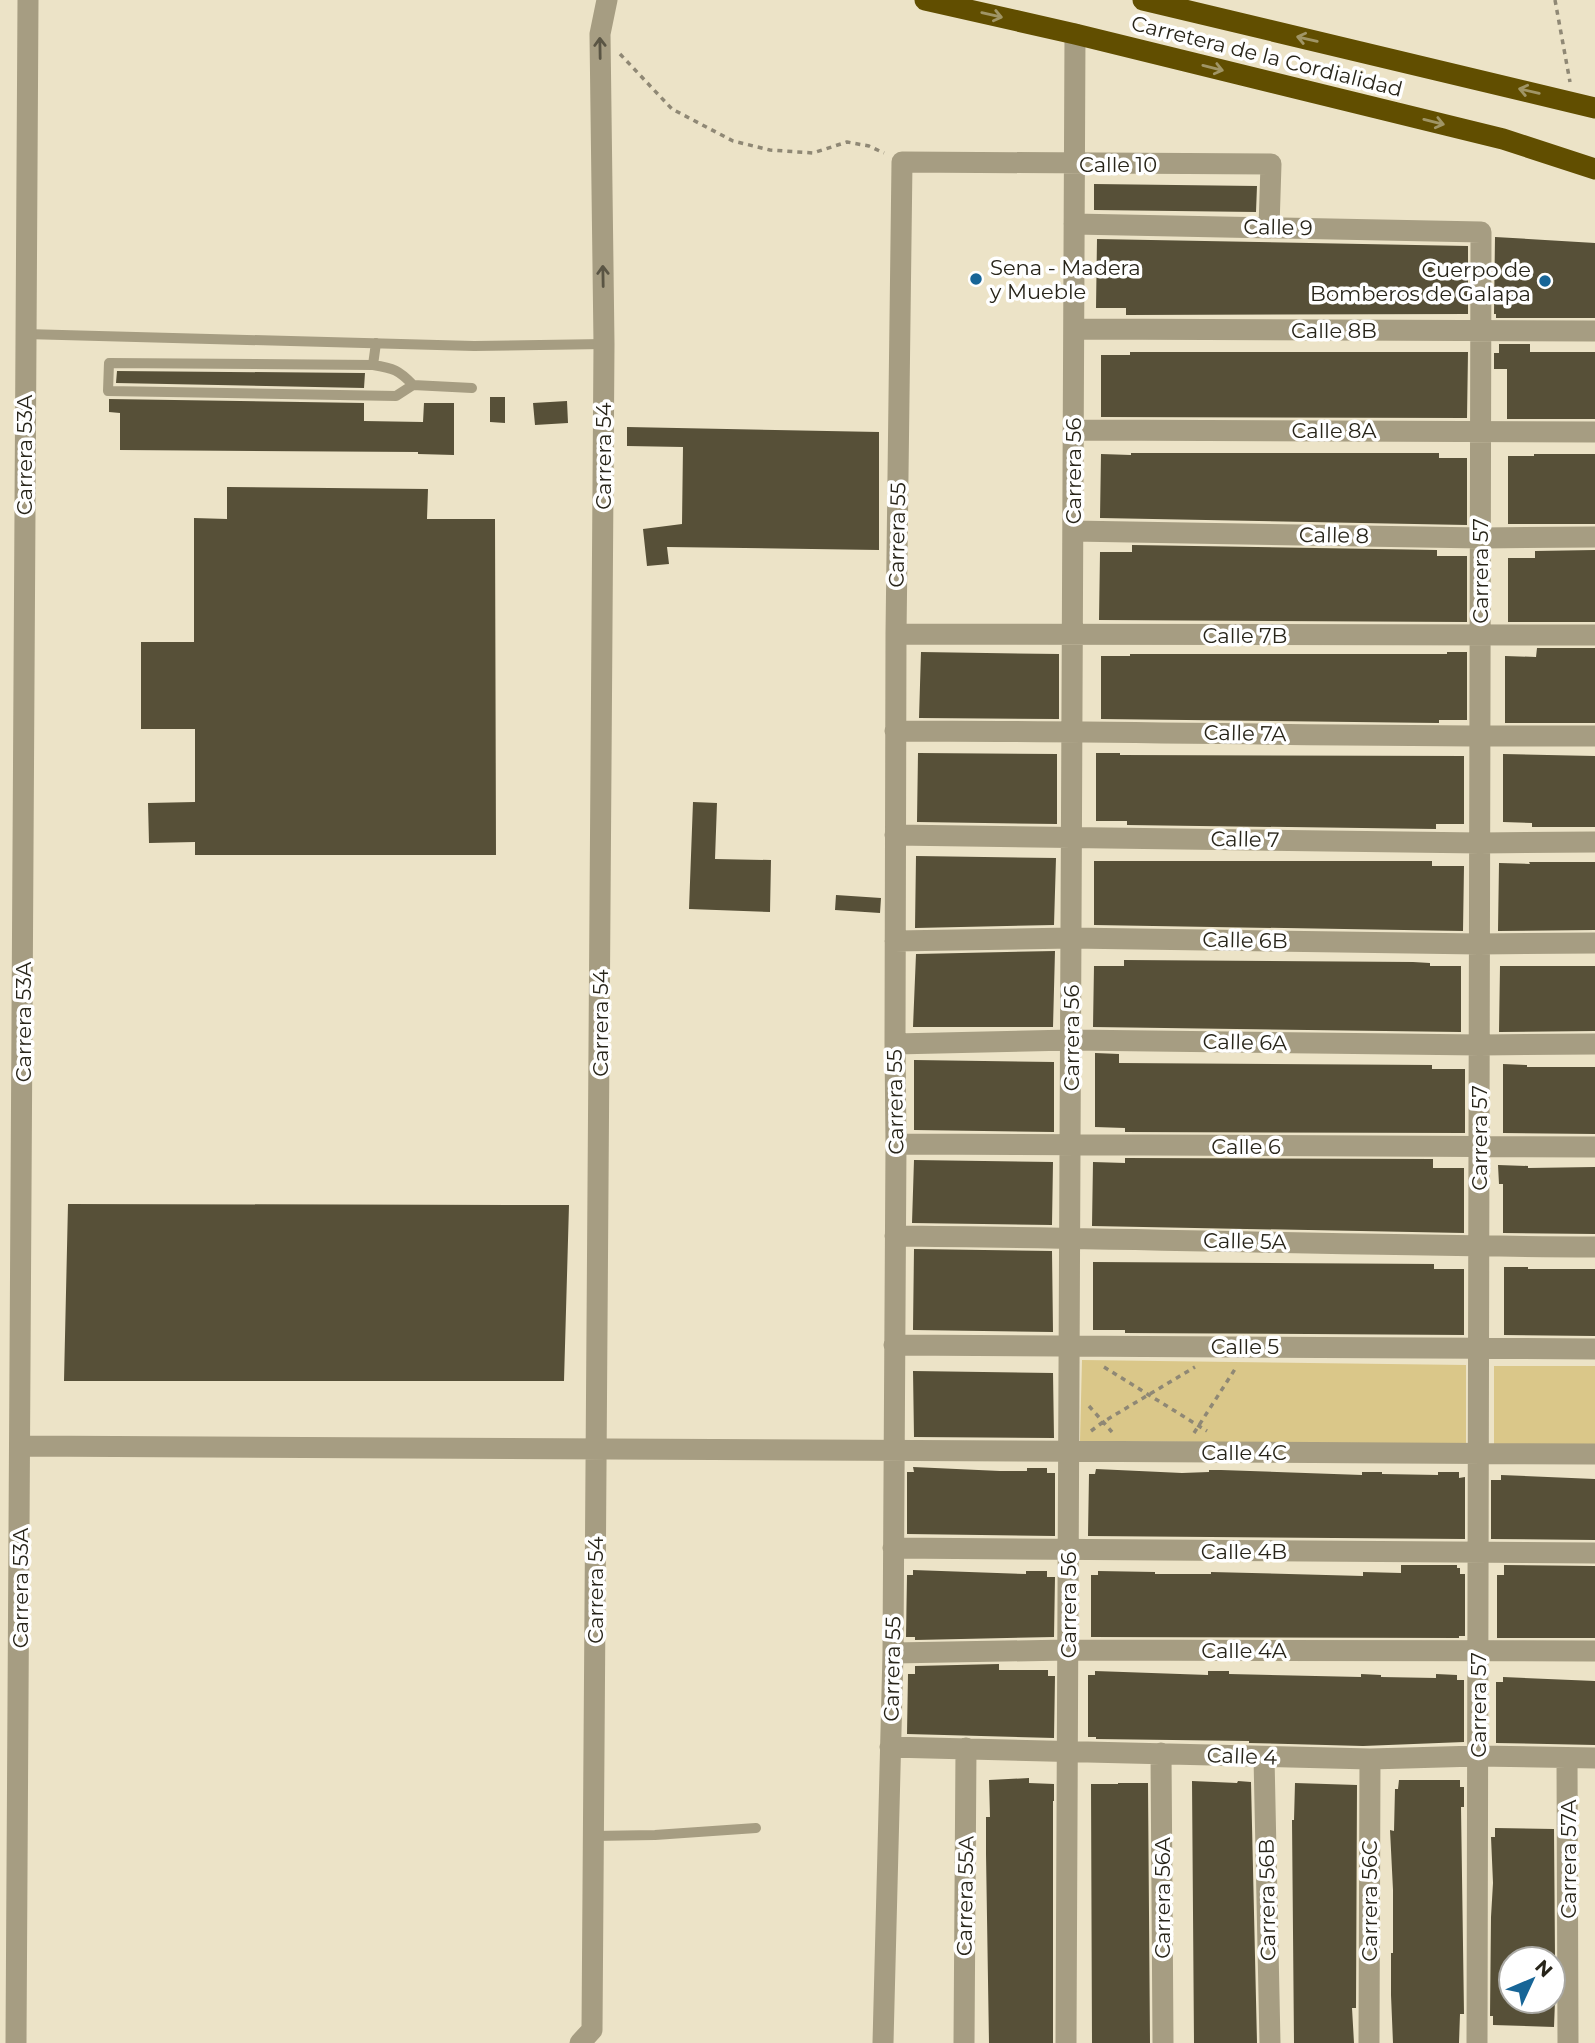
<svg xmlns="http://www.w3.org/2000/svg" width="1595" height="2043" font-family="Montserrat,sans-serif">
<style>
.green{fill:#dac789}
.building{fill:#575038}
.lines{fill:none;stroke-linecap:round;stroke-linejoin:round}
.path{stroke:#8f8875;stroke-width:3.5;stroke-dasharray:5 5;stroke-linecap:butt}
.lane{stroke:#a69d82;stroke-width:10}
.street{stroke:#a69d82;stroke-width:21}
.highway{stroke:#614e00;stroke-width:21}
.oneway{stroke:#a09566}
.oneway2{stroke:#5a5544}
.poi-dot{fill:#176597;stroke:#fff;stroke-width:2.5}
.labels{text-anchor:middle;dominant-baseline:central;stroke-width:7;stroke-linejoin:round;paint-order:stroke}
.street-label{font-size:21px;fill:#28251a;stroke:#fff}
.poi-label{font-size:21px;fill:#28251a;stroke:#fff;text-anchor:start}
</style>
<rect width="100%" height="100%" fill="#ece3c7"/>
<path class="green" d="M1082,1360L1466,1365V1444L1080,1441Z
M1494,1366H1595V1444H1494Z"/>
<path class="building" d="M1094,184L1257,186L1256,212L1094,210Z
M1495,237L1595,243V318H1496V314H1494Z
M1097,239L1468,246V314L1126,315V308H1096Z
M1499,344H1530V352H1595V419H1507V369H1494V353H1499Z
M1130,352H1468L1467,418L1101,417V355H1130Z
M117,371L361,373H365L364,388L116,383Z
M490,397H505V423L490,422Z
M109,399L364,403V421L423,422L424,403H454V455L418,454V452L120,450V413L109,412Z
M567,401L568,423L535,425L533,403Z
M627,427L879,432V550L667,547L669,564L647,566L643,529L682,524L683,447L627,446Z
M1131,453H1439V458H1467V525L1100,518L1101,454L1131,455Z
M1534,454H1595V524H1508V456H1534Z
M227,487L428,489L427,519H495L496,855H195V842L149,843L148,803L195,802V729H141V642H194V518L227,519Z
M1132,545L1437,550V556H1467V622L1099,620L1100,552H1132Z
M1595,550V622H1508V558H1535V551Z
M1537,648H1595V723H1505V656L1536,657Z
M921,652L1059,654V719L919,718Z
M1447,652H1467V720H1439V723L1101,719V656H1130V654H1447Z
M918,753L1057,754V824L917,822Z
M1096,753H1120V755L1464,756V824H1436V829L1127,825V821H1096Z
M1503,754L1595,756V827H1532V823L1503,822Z
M693,802L717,803L715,859L771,860L770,912L689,909Z
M916,856L1056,858L1054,925L915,928Z
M1094,861H1432V866H1464L1463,931L1094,925Z
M1529,862H1595V930L1498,931L1499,863L1530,864Z
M836,895L881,898L880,913L835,910Z
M1055,951L1053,1027H913L916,954Z
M1124,960L1413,962L1430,963V966H1461V1032L1093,1027L1094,966H1124Z
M1500,966H1595V1031L1499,1032Z
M1095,1053L1119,1054V1063L1432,1065V1069H1465V1133L1125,1132V1128L1095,1127Z
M914,1060L1054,1062V1132L914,1130Z
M1503,1064L1527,1065V1067H1595V1134L1503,1133Z
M1125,1158L1433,1159V1168H1464V1233L1092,1226L1093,1162L1125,1163Z
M914,1160L1053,1162L1052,1225L912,1223Z
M1498,1165L1528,1166V1168L1595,1167V1234L1503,1233V1184H1499Z
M68,1204L569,1205L564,1381H64Z
M914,1249L1052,1251L1053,1332L913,1330Z
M1093,1262L1434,1264V1269H1464V1335L1125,1333V1330H1093Z
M1504,1267H1528V1269H1595V1336L1504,1335Z
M913,1371L1053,1373L1054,1438L914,1437Z
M913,1467L1000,1471H1027V1468H1047V1473H1055V1536L907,1534V1472H914Z
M1096,1469L1182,1473L1209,1472V1470H1221L1362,1475V1472H1382V1474L1438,1475V1472H1459V1478L1465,1477V1539L1088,1536L1089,1474H1095Z
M1501,1475L1595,1479V1540L1491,1539V1480H1501Z
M1401,1565H1457V1568H1460V1574H1465V1636H1459V1638L1091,1637V1575H1098V1571L1155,1572V1574H1211V1572L1363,1576V1572L1401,1573Z
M1504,1565L1595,1566V1638H1497V1575H1504Z
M913,1570L1026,1574V1571H1047V1577H1055L1054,1637L915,1640V1637H906L907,1575H913Z
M999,1664V1670H1048V1676H1055L1054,1738L907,1734L908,1674H915V1666Z
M1095,1671L1208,1675V1671H1229V1674L1361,1677V1674L1381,1675V1677L1436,1678V1674L1457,1675V1680H1464V1742L1363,1746L1249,1743V1741L1096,1739V1737H1088V1675H1095Z
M1503,1677L1595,1681V1745L1496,1743V1682H1503Z
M1029,1778V1783L1054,1784V1801H1053V2043H989L986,1854V1817H990L989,1780Z
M1399,1780H1460V1787H1464V1807H1461L1464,2014H1460L1459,2043H1393L1391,1995V1953H1393V1890L1390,1830L1394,1831L1395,1789H1398Z
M1192,1781L1237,1783L1238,1781L1251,1782L1257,2043H1194Z
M1118,1783H1148L1150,2043H1092L1091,1784H1118Z
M1295,1783L1357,1785L1356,2008H1352L1354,2043H1294L1292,1820H1294Z
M1495,1828L1554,1829L1555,1959H1511V2001H1555L1554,2027L1493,2025V2016H1490L1491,1917L1493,1883L1491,1837H1495Z"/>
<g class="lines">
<path class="path" d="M1555,0L1570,82
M620,54L672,109L733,141L770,150L813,153L847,142L869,146L884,153
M1104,1367L1207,1431
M1089,1406L1112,1432
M1091,1431L1103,1422L1195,1367
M1194,1433L1237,1366"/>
<path class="lane" d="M25,334L474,346L604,344
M376,343L373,365L109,363L108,391L396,396L413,385L472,388
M373,365C393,368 399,370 413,385
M593,1836L655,1835L756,1828"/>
<path class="street" d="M1074,224L1481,232L1477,2043
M1074,329L1595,331
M1073,430L1595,432
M1073,531L1481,538L1595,537
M896,634L1595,635
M895,731C1129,731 1362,737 1595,736
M895,835L1480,843L1595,842
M895,941L1071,938L1479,944L1595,943
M895,1044L1071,1040L1480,1045L1595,1044
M896,1144L1595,1147
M895,1236C1129,1238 1362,1246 1595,1247
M894,1345L1595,1349
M21,1446L1595,1454
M893,1548L1595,1553
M893,1653L1068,1650L1595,1651
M890,1747L1370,1759L1478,1756L1595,1758
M1161,1753L1163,2043
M1264,1757L1270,2043
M1567,1758L1568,2043
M16,2043C22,1362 22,681 28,0
M580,2043L592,2030L604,344L600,34L607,0
M883,2043L893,1653L896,1144L895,1044L896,634L902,162L1271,164L1269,227
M964,2043L966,1748
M1066,2043L1075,34
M1369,2043L1370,1759"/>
<path class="highway" d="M925,0L1075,34L1503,139L1595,169
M1143,0L1595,108"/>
</g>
<defs><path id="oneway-shaft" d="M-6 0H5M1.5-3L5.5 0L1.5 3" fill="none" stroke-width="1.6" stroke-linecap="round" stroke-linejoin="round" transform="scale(1.75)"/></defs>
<g class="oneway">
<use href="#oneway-shaft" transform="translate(992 15) rotate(13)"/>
<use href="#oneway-shaft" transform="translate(1307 39) rotate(-167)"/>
<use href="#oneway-shaft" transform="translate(1213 68) rotate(14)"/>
<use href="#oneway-shaft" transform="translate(1529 91) rotate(-167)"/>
<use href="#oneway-shaft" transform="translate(1434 122) rotate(14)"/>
</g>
<g class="oneway2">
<use href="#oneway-shaft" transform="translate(600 48) rotate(-91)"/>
<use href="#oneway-shaft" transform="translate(603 276) rotate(-91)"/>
</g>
<g class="poi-dot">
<circle cx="976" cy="279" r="7"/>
<circle cx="1545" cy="281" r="7"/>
</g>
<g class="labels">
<g class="street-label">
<text transform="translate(1267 56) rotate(14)">Carretera de la Cordialidad</text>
<text x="1118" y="164">Calle 10</text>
<text transform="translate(1278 227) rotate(1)">Calle 9</text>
<text x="1334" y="330">Calle 8B</text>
<text x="1334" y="430">Calle 8A</text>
<text transform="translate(24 455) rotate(-90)">Carrera 53A</text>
<text transform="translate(603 456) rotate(-90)">Carrera 54</text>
<text transform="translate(1073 471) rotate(-90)">Carrera 56</text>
<text transform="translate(897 535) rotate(-89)">Carrera 55</text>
<text transform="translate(1334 535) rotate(1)">Calle 8</text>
<text transform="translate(1480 571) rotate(-90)">Carrera 57</text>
<text x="1245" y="635">Calle 7B</text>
<text transform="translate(1245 733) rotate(1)">Calle 7A</text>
<text transform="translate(1245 839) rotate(1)">Calle 7</text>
<text transform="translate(1245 940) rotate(1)">Calle 6B</text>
<text transform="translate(23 1022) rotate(-90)">Carrera 53A</text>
<text transform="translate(600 1023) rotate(-90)">Carrera 54</text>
<text transform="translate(1071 1038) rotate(-90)">Carrera 56</text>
<text transform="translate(1245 1042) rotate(1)">Calle 6A</text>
<text transform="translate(895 1102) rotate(-91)">Carrera 55</text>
<text transform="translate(1479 1138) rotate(-90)">Carrera 57</text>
<text x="1246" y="1146">Calle 6</text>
<text transform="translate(1245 1241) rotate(1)">Calle 5A</text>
<text x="1245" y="1346">Calle 5</text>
<text x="1244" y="1452">Calle 4C</text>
<text x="1244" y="1551">Calle 4B</text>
<text transform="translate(20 1588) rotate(-90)">Carrera 53A</text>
<text transform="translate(595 1590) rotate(-90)">Carrera 54</text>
<text transform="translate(1068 1605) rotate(-90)">Carrera 56</text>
<text x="1244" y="1650">Calle 4A</text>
<text transform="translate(892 1669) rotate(-89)">Carrera 55</text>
<text transform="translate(1478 1705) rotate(-90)">Carrera 57</text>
<text transform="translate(1242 1756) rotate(2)">Calle 4</text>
<text transform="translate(1568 1859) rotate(-90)">Carrera 57A</text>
<text transform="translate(965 1896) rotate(-89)">Carrera 55A</text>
<text transform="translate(1162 1898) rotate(-90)">Carrera 56A</text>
<text transform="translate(1267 1900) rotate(-91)">Carrera 56B</text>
<text transform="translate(1369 1901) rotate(-90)">Carrera 56C</text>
</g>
<g class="poi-label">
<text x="990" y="267">Sena - Madera<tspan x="990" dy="24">y Mueble</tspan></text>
<text x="1531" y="269" text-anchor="end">Cuerpo de<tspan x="1531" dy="24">Bomberos de Galapa</tspan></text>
</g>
</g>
<g transform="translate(1532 1980) rotate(46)"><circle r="33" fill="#ffffff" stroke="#a9a8a3" stroke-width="2"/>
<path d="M0-5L12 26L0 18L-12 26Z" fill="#176597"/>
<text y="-10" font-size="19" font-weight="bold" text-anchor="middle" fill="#28251a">N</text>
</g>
</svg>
